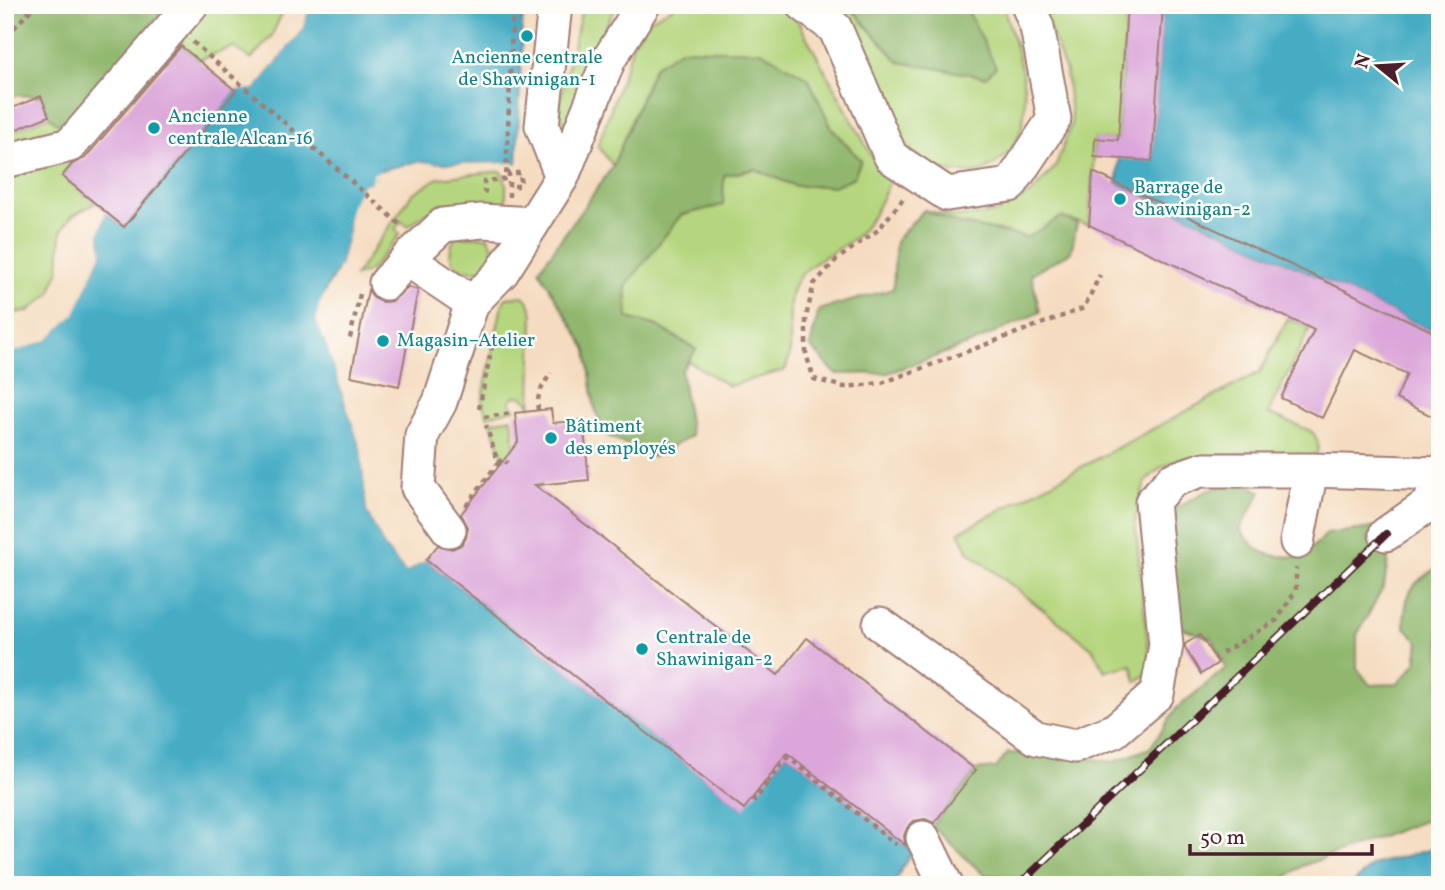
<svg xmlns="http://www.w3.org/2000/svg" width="1445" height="890" font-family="Vollkorn,serif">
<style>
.green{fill:#b5d67e;stroke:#807a54;stroke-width:2}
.forest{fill:#90b76d;stroke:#6d6b4c;stroke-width:2}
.water{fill:#44acc4;stroke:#476678;stroke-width:2}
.pier{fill:#f5dcc0}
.building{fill:#dba6d9}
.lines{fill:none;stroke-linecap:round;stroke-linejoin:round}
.minor-casing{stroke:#a07e76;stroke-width:37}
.path{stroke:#a07e76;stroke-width:4.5;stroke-dasharray:5 5;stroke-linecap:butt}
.minor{stroke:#fff;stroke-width:33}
.rail-casing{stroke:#4a1f2b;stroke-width:8}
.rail{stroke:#fdfcf7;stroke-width:5;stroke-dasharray:16;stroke-linecap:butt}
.culture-dot{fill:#0f9aa8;stroke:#fdfcf7;stroke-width:2.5}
.labels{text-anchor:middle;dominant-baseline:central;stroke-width:5;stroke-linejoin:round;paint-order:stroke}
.culture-label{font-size:19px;fill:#0d838f;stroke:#fdfcf7;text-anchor:start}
</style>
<rect width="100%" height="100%" fill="#fdfcf7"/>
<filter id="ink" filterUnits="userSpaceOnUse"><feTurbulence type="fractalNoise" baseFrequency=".0143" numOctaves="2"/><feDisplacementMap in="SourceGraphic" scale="14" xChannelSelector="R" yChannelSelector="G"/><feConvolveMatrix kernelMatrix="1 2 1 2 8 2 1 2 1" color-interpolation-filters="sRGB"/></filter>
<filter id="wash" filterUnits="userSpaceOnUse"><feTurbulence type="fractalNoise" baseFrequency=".00686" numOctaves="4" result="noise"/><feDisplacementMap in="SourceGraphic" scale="28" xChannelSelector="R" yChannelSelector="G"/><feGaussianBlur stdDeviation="1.57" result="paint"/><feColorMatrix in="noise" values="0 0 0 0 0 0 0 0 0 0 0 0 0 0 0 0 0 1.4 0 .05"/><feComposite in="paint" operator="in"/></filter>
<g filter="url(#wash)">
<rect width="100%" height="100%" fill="#f5dcc0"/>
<path class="green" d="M202,5H286L271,37L251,59L233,47L198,60L175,40Z
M583,5H617L606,25L567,124L559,118V105Z
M677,5H780L794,14L875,162L890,181C881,200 871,226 853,239C838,250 807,264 797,280C781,307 798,342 785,370L729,386L688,361L696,349L658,326L628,318L626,286L681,215L723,205V176L755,169L795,186L861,160L832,129L808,78L654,67L613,166L598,146L634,42L650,20Z
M833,5H848L899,62L995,67L965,5H1002C1019,50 1046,131 996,163C988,168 983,173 973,173C956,172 935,172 921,161C895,141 862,54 847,20Z
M1041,5H1127L1118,140L1095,139L1089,225L1061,217L1028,237L956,223L924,210L957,217L993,214L1032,193L1056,166L1072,122L1066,72Z
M49,116L57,123L74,117L69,129L5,147V134Z
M54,158L73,164L62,176L95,203L72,216L61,231L59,270L50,294L27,312L5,313V172Z
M501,171L506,182V204H440L408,226L401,221L395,229L400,234L370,271L355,276L412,194L438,178Z
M456,236L488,237C516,282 428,283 456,236Z
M523,296L528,300L533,314L531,406C526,399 523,394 513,397L510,403L515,409L487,416L482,401L502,305L506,298Z
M1288,318L1310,328L1268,413L1311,431C1318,438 1319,444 1317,453L1309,457L1247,453L1179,459L1160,468L1145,482L1135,521L1150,665L1145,675L1136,682L1132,665L1105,671L1092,648L969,552L959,532L1260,372Z
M512,418L515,455L544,482L539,488L504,460L491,422Z"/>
<path class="forest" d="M5,5H167L74,117L57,123L49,116L41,96L5,95Z
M848,5H965L996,67L986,77L899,62Z
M681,49L761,51L808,78L832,129L861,160L854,177L834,186H795L755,169L724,175L723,205L681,215L626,286L628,318L657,326L696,350L681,371L691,436L653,457L604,434L594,405L587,350L539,270L613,166L654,67Z
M924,210L956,223L1028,237L1061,217L1077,223L1071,252L1031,274L1040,312L970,344L888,373L836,374L810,346L819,310L893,289L896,240Z
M1246,484L1261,492L1240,529C1259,558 1270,556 1302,557L1327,534L1380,527L1391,540L1384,586L1357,635V668L1370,685L1398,684L1416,663L1419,642L1404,626C1405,593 1411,582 1440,566V815L1302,866L1275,885H1036L1032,880L984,875L932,826L976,770L996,768L1008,753L1062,755L1114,762L1150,748L1176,709L1226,668L1213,639L1180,627L1164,539L1174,509L1210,489Z"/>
<path class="water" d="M310,5H523L517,163L442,164L419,162L382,170L370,183L363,184L348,220L349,231L340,266L327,287L316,321L327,347L361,449L367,511L385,547L406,572L426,560L743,808L787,753L913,851L892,885H5V346L14,351L47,340L74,314L102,252L99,234L106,213L124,227L236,91L255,89L303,28Z
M1163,5H1440V335L1117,183L1119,158L1152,160Z
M1440,847V885H1352L1372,865Z"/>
<path class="pier" d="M306,5H310L303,28L255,89L236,91L234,89L253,86L299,27Z
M419,162L442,164L517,163L510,167L442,168L420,165L376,177L372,186L365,187L355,207L351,221L352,232L344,267L323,306L320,321L331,346L365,448L371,510L388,545L407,568L423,558L426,560L406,572L385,547L367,511L361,449L327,347L316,321L319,305L340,266L349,231L348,220L351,206L363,184L370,183L374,173Z
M103,210L106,213L99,234L102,252L75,314L47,340L14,352L5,346V343L14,348L45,337L72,312L98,252L96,233Z"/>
<g id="blocks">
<path class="building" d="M1127,5H1163L1152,161L1094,157L1095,138L1118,140Z
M181,46L236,91L124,227L62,176L72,164L85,158Z
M41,96L49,116L5,134V111Z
M1093,172L1440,335V420L1396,399L1407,374L1355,350L1322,418L1281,398L1314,330L1089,225Z
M408,287L418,290L399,386L351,376L368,290L374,298L382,302L392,301Z
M551,409L553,423L583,420L589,480L535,485L778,675L807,638L976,770L934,823L925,819L914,821L907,828L904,836L905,845L787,753L744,809L426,560L438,545L452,549L461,545L466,538L468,527L461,514L518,442L515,413Z
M1200,635L1218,663L1201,674L1185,648V644Z"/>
</g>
</g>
<g filter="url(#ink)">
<use href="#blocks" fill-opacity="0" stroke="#a07e76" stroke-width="2"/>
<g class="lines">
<g class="minor-casing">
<path id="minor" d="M555,5L542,126L562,177
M804,5L835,28L891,157L947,194L1010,185L1054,119L1037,27L1028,5
M5,161L70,145L191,5
M386,283L407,259
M472,303L407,259L443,225L482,221L532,224
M449,530L418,488L422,435L440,402L472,303L502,272L562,177L609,59L643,5
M1386,534L1432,502L1436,473
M1297,542L1311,470
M880,624L1036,738L1075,746L1114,731L1157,694L1166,645L1152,502L1172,480L1201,470H1311L1440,474
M923,838L946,885"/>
</g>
<path class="path" d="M5,33L14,28L35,5
M193,42L402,226
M487,192L484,191V181L506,179L513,5
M509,197V173H521L520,186H509
M903,199L878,230L836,260L814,284L806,317V354L814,379L844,387L882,383L1084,308L1100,275
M350,338L360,294
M479,409L495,332
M538,410C536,395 543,385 551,373
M484,417L513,413
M498,463L503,459L507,463
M466,506L498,463L486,425
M1222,653L1277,620L1296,590V568
M767,779L769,781L788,757L896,845
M752,797L755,800L769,781"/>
<use href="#minor" class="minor"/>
<g class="rail-casing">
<path id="rail" d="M1019,885L1386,534"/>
</g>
<use href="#rail" class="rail"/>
</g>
</g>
<g class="culture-dot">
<circle cx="527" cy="36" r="7"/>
<circle cx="154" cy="128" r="7"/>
<circle cx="1120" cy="199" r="7"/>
<circle cx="383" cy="341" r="7"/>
<circle cx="551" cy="438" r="7"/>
<circle cx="642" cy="649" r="7"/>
</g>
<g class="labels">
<g class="culture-label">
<text x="527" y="58" text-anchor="middle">Ancienne centrale<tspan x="527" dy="22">de Shawinigan-1</tspan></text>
<text x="168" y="117">Ancienne<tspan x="168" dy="22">centrale Alcan-16</tspan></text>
<text x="1134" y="188">Barrage de<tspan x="1134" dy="22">Shawinigan-2</tspan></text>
<text x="397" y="341">Magasin–Atelier</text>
<text x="565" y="427">Bâtiment<tspan x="565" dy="22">des employés</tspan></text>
<text x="656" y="638">Centrale de<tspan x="656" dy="22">Shawinigan-2</tspan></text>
</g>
</g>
<rect width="1445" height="890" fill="none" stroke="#fdfcf7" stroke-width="28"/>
<g transform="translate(1378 66) rotate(288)" stroke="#fdfcf7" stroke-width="5" paint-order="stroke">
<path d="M0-5L12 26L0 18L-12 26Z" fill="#4a1f2b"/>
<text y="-10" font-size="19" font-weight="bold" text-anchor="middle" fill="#4a1f2b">N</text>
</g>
<path d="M1190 844v10h182v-10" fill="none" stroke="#4a1f2b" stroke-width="3.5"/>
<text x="1200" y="844" font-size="21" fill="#4a1f2b" stroke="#fdfcf7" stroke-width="5" paint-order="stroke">50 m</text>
</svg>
